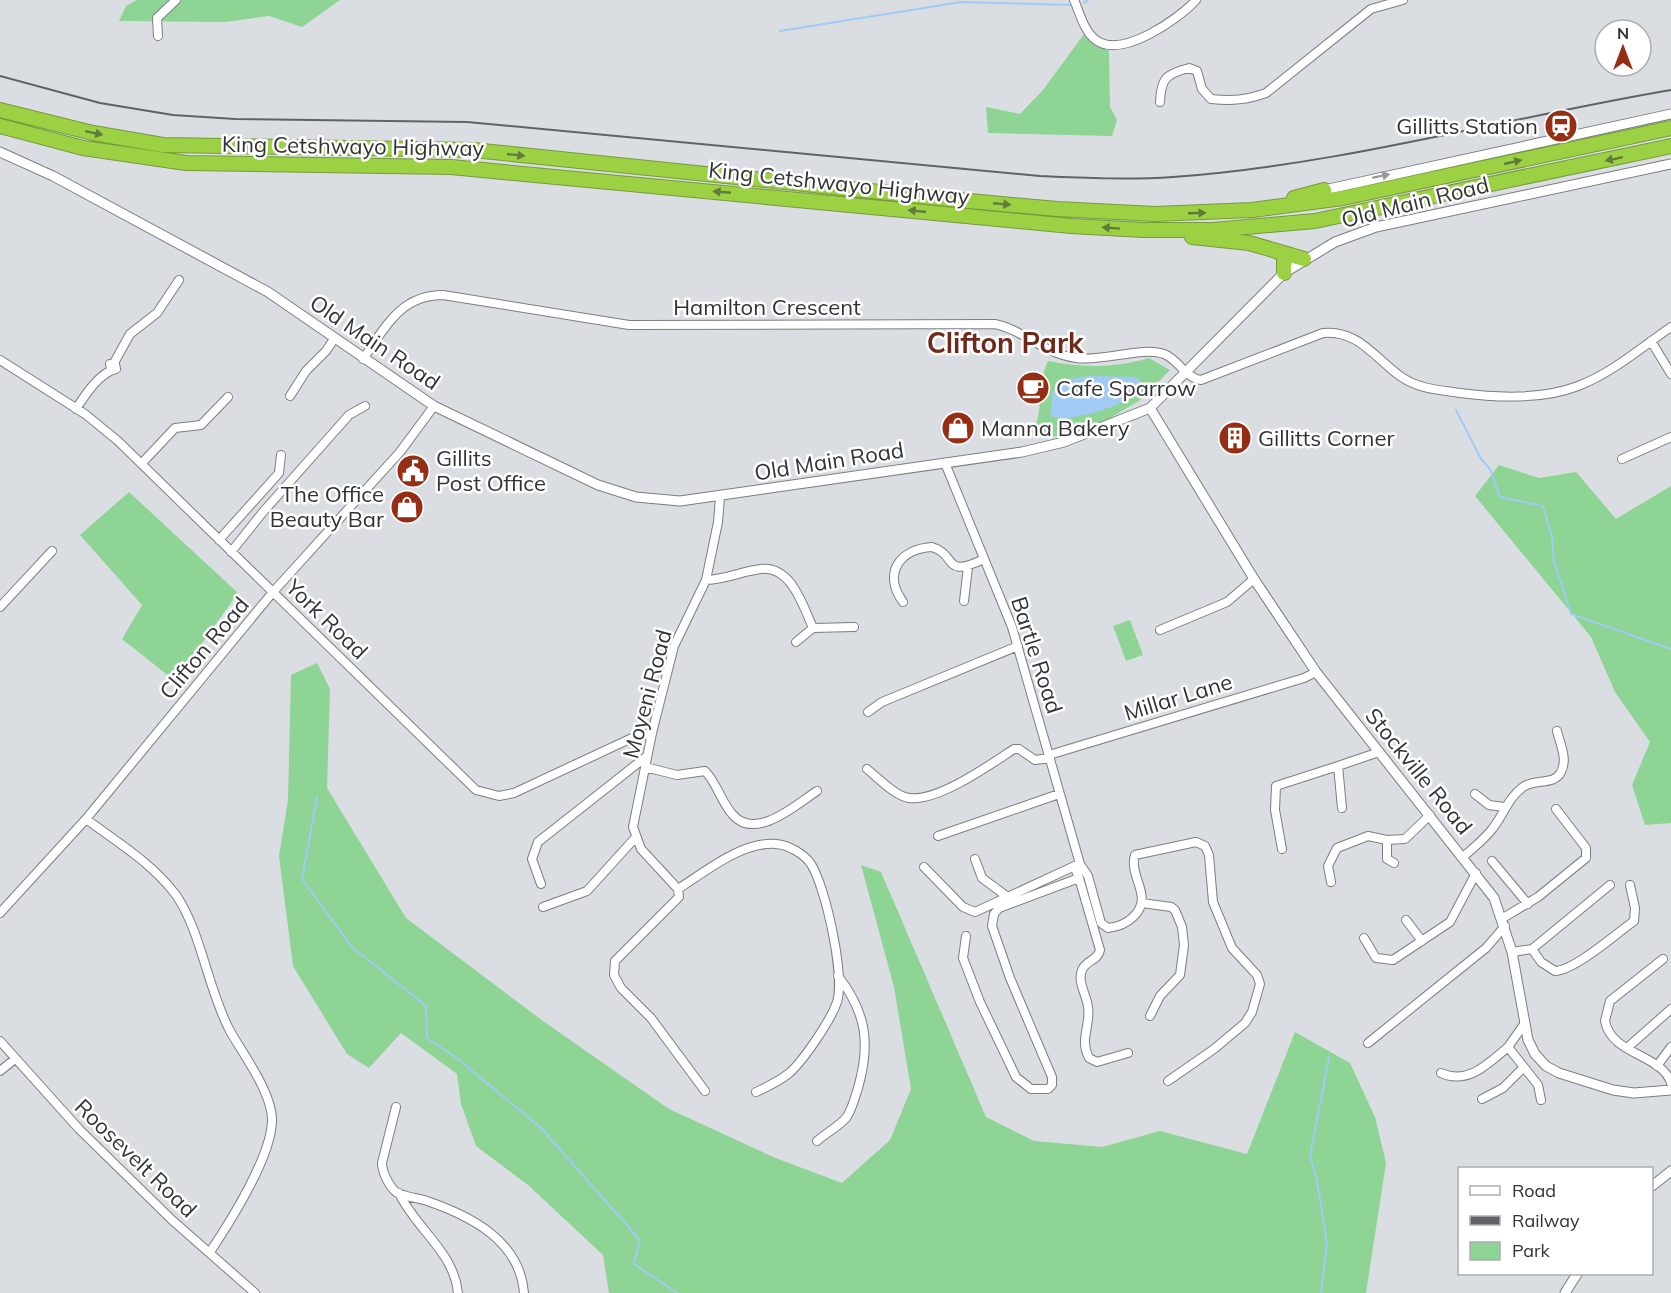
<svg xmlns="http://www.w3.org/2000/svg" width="1671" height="1293" font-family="Mulish,sans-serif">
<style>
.green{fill:#8ed495}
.water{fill:#a1cbf6}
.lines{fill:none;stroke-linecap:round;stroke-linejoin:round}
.stream{stroke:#a1cbf6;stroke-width:2}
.minor-casing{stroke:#7b7e83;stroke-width:10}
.tertiary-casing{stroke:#7b7e83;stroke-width:11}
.motorway-casing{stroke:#779a3e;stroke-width:16}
.minor{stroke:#fff;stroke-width:8}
.tertiary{stroke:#fff;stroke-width:9}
.motorway{stroke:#9cd143;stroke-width:14}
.rail{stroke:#606265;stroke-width:2}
.oneway{fill:#627a3b}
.oneway2{fill:#98999a}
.labels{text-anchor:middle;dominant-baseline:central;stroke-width:5;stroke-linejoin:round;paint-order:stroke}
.poi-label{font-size:22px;fill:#323335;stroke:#fff;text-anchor:start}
.street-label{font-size:22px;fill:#323335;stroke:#fff}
.district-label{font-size:28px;font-weight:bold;fill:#6d2a1a;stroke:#fff}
</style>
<rect width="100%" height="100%" fill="#dadee3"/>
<path class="green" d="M137,0H340L302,27L269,16L226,22L119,21L126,6Z
M1084,34L1091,42L1109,51L1110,107L1117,120L1112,136L988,133L986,107L1020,114L1043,90Z
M1149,358L1170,370L1142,399L1100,424L1045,439L1032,432C1044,415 1037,383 1048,361C1083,368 1115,368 1149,358Z
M1499,465L1539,478L1576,472L1616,519L1671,486V823L1645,825L1632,785L1650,742L1615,692L1591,637L1475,496Z
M129,492L238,593L175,681L122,639L142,605L80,535Z
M1130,620L1143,655L1126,661L1113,626Z
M317,663L330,689L327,788L406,918L543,1021L669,1109L773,1157L842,1183L890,1140L911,1089L894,987L861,865L881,872L986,1117L1034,1141L1102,1147L1160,1131L1247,1154L1295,1032L1350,1063L1375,1117L1386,1163L1366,1293H609L603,1255L528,1185L476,1146L461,1104L457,1074L401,1033L369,1068L347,1054L293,966L279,856L288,800L291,675Z"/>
<path class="water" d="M1089,376L1138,377L1141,384C1137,388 1133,395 1129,398C1113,409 1067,423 1050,416L1053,391L1062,380Z"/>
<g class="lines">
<path class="stream" d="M1084,3L1088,0
M780,31L961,2L1072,5
M1456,410L1481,459L1490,469L1500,497L1543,506L1552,537L1554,561L1571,614L1671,649
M317,797L302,879L352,947L426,1006L427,1038L458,1059L541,1128L640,1240L634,1264L677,1293
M1321,1293L1327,1244L1317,1181L1310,1156L1329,1057"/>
<g class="minor-casing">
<path id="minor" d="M1074,0C1080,13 1084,32 1096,40C1121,59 1178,20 1196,0
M158,36L157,18L176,0
M1160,102C1161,78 1166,74 1189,68L1197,71L1202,89L1211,99C1232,101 1247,100 1266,93L1371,9L1403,0
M1651,341L1671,374
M363,359C385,328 400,295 443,295L629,325L995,324C1024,330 1044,354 1076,358C1102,362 1143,346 1164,354C1178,359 1185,378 1201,380L1323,333C1357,329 1375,358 1400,376C1418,389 1439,390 1460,393C1498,398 1542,400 1578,386C1612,373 1642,347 1671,327
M0,360L85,414L118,441L476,790L499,796L514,793L634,737L652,733
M114,363L130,334L157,313L179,280
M290,396L306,371L326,351L334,339
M76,409C85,395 100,372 116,369L115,364H110L111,369
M1622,459L1671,437
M142,463L175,428L201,425L228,397
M945,463L1012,627L1080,864L1088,876L1101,923L1108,928C1117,927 1126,924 1133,917C1155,897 1128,877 1135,855L1196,842L1205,846L1209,855L1213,902L1232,948L1257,975L1260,984L1252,1012L1245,1023L1214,1049L1168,1081
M219,540L279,473L281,455
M231,552L263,512L349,415L365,406
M706,580C728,579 742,571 761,569C792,566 803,606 813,628L854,627
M964,601L968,567
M903,602C882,573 900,549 932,547C958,555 942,579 984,559
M0,607L52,551
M1160,630L1227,602L1254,579
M796,642L813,628
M868,712L882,702L1018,646
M1049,755L1304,678L1316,672
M645,767L677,775L705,771C717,783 721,802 733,815C756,841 797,804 817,791
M867,769C878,778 895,796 909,798C938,802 991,764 1014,749H1019L1035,760L1050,758
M1475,794L1489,805L1504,807
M1342,808L1338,766L1379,752
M86,819C117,842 152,863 176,895C201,931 208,990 230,1031C243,1054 273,1094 272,1121C271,1157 230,1222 210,1252
M938,836L1059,794
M1387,840V859L1394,863
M1282,849L1275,810L1276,786L1338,766
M1463,857C1473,848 1485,839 1493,828C1504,814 1508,798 1523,787C1535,778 1554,786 1561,772C1568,759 1560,744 1557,731
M975,859L982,878L1009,898
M1492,861L1528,904
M924,867L963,907L975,912L1079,864
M1079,878L1100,950C1098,961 1086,960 1082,970C1077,982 1087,996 1088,1007C1091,1026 1079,1039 1089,1058L1097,1062L1128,1053
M1331,882L1328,866L1337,848L1368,836L1387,840L1405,839L1430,815
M541,884L532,859L538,842L647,756
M678,889C705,872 742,841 776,844C789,845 804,854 811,864C826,888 845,976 837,1002C831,1020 802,1063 788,1074C779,1081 767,1087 756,1092
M1142,903L1171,907L1175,910L1182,927L1184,945L1180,975L1160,996L1150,1016
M543,907L587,891L635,838
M0,913L86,819L273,592L400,452L434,406
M1503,918L1538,897L1586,858V848L1556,809
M1406,920L1422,941
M966,936L963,958L980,1002L1016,1077L1031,1089H1048L1052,1085V1077L1010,978L992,926L994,914L999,908L1079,878L1074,866
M1364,938L1376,958L1393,960L1450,922L1476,873
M1532,949L1541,962L1555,971C1574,971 1617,933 1634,921L1635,908L1630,885
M1512,952L1532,949L1610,885
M1663,959L1610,1001L1605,1021C1611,1055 1662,1054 1671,1083
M1525,1023L1508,1047L1538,1085L1541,1100
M0,1041L79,1129L172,1220L255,1293
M1368,1043L1486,948L1505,926
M1627,1048L1671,1009
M1657,1066L1671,1047
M0,1071L15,1059
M1441,1073C1468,1085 1488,1064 1508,1047
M705,1091L651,1018L621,988L614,975L615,961L679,897L678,889L641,849L633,827L652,733L674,646L706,580L718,522L720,497
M1482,1099L1503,1088L1523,1068
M396,1107L382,1163C382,1172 389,1186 396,1192C404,1197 418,1198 427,1201C471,1216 520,1241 524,1293
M817,1141C826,1133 838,1127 846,1118C852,1110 855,1097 858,1088C871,1043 866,1012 838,976
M399,1193C416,1229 454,1252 458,1293"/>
</g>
<g class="tertiary-casing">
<path id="tertiary" d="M0,152L53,176L268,292L434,406L598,485L636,497L680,501L1022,452L1064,442L1150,408L1284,273L1335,242L1376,227L1671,164
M1324,190L1671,114
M1150,408L1254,579L1316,672L1494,898L1512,952L1528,1040L1535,1054L1546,1066L1559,1073L1613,1090L1634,1093L1671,1090
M1652,1186L1671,1171
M1565,1293L1577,1274"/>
</g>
<g class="motorway-casing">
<path id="motorway" d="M0,110L93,133L163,145L473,150L948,199L1057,209L1155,214L1252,210L1343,198L1671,128
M0,126L83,148L186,163L451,167L1071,226L1143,230H1213L1315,221L1671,146
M1294,198L1324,190
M1192,237L1249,243L1304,259
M1280,252L1284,258V273"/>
</g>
<use href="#minor" class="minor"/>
<use href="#tertiary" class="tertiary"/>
<use href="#motorway" class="motorway"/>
<path class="rail" d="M0,76L100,103L173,115L235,119L467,122L1040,176C1084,178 1129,180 1173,177C1341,165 1505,118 1671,90"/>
</g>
<defs><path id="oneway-solid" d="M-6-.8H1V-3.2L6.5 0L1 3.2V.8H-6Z" transform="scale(1.5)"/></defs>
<g class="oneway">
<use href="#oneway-solid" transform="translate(94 133) rotate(12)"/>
<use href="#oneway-solid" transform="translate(516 155) rotate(6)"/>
<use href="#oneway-solid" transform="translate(1614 159) rotate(168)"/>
<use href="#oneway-solid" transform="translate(1513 162) rotate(-13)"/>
<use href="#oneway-solid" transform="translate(722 192) rotate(-175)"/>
<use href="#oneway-solid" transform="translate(1002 204) rotate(5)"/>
<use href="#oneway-solid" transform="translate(917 211) rotate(-174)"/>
<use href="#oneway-solid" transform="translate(1197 213) rotate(-2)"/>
<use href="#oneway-solid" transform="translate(1111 228) rotate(-176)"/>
</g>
<use class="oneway2" href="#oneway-solid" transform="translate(1381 176) rotate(-12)"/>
<defs>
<g id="station-disc" transform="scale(1.725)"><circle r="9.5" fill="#962e15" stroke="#fff"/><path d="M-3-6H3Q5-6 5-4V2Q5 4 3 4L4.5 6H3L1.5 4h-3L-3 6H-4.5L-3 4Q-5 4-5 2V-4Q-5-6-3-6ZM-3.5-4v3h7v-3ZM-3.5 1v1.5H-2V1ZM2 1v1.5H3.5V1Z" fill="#fff"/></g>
<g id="cafe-disc" transform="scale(1.725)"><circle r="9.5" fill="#962e15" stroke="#fff"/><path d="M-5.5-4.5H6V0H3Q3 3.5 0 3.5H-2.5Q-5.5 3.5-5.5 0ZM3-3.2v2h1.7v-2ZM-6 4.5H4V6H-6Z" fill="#fff"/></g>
<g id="shop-disc" transform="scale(1.725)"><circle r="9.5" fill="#962e15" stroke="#fff"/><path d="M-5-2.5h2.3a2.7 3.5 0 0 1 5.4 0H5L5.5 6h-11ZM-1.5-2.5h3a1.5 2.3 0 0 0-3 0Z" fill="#fff"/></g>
<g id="building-disc" transform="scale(1.725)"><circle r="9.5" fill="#962e15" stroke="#fff"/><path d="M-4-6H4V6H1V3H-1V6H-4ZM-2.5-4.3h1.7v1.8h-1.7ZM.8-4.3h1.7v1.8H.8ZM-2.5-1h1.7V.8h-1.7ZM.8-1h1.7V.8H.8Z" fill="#fff"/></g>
<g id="civic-disc" transform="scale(1.725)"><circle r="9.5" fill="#962e15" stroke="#fff"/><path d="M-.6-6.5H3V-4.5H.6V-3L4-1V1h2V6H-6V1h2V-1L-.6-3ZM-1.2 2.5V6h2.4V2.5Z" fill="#fff"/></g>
</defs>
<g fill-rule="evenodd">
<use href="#station-disc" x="1561" y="126"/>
<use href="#cafe-disc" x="1033" y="388"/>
<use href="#shop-disc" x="958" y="428"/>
<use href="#building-disc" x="1235" y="438"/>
<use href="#civic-disc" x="413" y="471"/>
<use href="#shop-disc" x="407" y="507"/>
</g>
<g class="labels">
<g class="poi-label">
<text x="1538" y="126" text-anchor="end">Gillitts Station</text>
<text x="1056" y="388">Cafe Sparrow</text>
<text x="981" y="428">Manna Bakery</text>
<text x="1258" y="438">Gillitts Corner</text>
<text x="436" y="458">Gillits<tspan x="436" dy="25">Post Office</tspan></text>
<text x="384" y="494" text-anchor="end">The Office<tspan x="384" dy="25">Beauty Bar</tspan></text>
</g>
<g class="street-label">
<text transform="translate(353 146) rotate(1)">King Cetshwayo Highway</text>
<text transform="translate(839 183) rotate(6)">King Cetshwayo Highway</text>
<text transform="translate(1415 202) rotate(-14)">Old Main Road</text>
<text x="767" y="307">Hamilton Crescent</text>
<text transform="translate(375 342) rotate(34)">Old Main Road</text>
<text transform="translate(829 461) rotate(-9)">Old Main Road</text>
<text transform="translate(327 619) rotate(44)">York Road</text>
<text transform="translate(204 648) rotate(-50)">Clifton Road</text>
<text transform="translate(1037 655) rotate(72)">Bartle Road</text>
<text transform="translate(647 694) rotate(-75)">Moyeni Road</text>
<text transform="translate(1178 697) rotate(-17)">Millar Lane</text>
<text transform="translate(1419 771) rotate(51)">Stockville Road</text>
<text transform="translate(136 1158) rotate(44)">Roosevelt Road</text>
</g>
<g class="district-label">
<text x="1005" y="342">Clifton Park</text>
</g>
</g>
<rect x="1458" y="1167" width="195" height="108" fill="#ffffff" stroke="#adadae" stroke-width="1.5"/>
<rect x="1470" y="1186" width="30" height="9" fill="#ffffff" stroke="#adadae" stroke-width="1.5"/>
<text x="1512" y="1197" font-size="18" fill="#323335">Road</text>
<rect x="1470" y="1216" width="30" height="9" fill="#606265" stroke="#adadae" stroke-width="1.5"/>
<text x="1512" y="1227" font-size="18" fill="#323335">Railway</text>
<rect x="1470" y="1242" width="30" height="18" fill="#8ed495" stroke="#adadae" stroke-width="1.5"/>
<text x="1512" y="1257" font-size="18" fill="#323335">Park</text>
<g transform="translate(1623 48)"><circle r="28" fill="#ffffff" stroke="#adadae" stroke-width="1.5"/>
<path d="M0-4.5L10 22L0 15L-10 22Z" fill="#962e15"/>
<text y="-9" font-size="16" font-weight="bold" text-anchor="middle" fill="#323335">N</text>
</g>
</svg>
